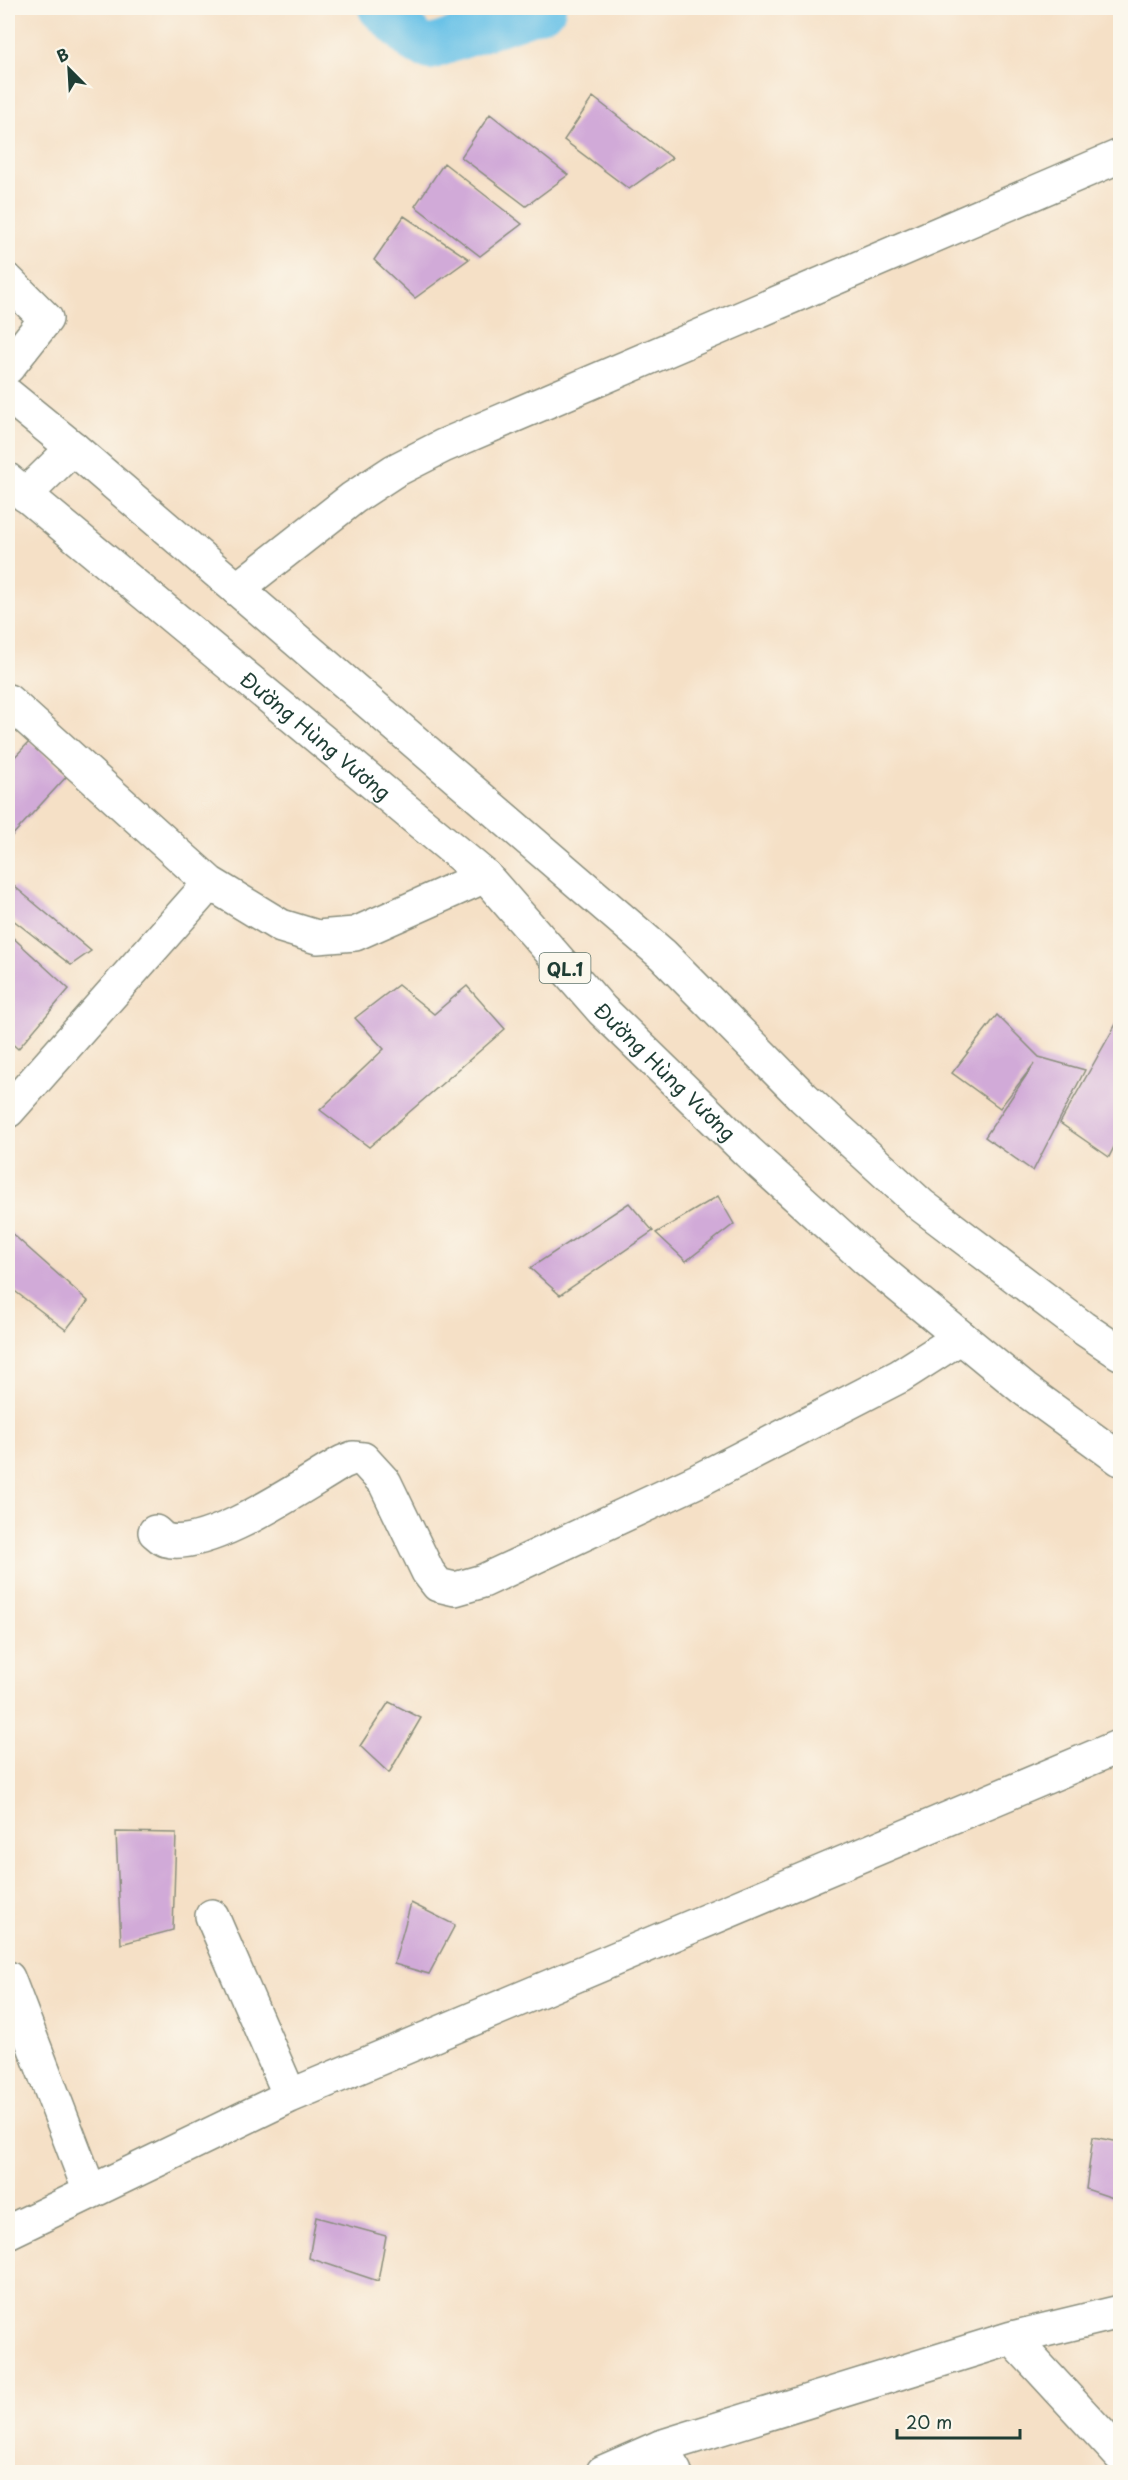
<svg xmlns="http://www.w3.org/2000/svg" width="1128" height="2480" font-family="'Playpen Sans',sans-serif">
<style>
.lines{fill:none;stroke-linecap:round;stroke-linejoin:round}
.canal{stroke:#6ac2e7;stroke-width:44}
.building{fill:#d1aad8}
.minor-casing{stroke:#8a8e7d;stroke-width:36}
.highway-casing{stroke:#8a8e7d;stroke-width:36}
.minor{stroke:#fff;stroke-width:33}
.highway{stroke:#fff;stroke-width:33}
.labels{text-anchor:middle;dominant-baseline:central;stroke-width:5;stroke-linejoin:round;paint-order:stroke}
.shield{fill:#fbf7ec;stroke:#61756b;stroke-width:1.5}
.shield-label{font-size:18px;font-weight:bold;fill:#1f3d34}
.street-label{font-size:20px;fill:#1f3d34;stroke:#fbf7ec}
</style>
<rect width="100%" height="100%" fill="#fbf7ec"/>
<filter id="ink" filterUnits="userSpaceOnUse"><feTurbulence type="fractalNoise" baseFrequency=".0167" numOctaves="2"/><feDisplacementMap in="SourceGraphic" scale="12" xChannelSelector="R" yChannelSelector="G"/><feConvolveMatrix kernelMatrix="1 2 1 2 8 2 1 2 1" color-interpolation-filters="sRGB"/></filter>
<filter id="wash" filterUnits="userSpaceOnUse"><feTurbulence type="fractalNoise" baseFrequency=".008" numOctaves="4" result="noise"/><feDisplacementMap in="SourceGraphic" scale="24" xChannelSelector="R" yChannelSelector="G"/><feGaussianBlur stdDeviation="1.35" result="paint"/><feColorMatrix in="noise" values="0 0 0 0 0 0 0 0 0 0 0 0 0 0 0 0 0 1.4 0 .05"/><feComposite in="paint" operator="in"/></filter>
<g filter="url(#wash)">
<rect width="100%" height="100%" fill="#f5e0c6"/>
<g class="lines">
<path class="canal" d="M380,8L417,43L430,48L544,8"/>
</g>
<g id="blocks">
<path class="building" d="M593,97L672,158L629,189L564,140Z
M490,114L568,175L526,206L461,157Z
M444,163L522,224L480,256L415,206Z
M404,216L469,259L415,298L374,260Z
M30,741L67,776L8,840V764Z
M14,886L91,951L71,965L8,916V895Z
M8,933L69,989L18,1049L8,1040Z
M398,985L434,1014L467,986L505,1029L369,1147L320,1110L384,1049L355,1018Z
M997,1015L1039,1057L1085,1070L1033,1171L985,1137L1034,1064L1000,1108L952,1073Z
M1120,1017V1135L1109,1157L1060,1123Z
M718,1196L734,1224L686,1261L656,1233Z
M629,1203L653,1231L560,1295L530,1268Z
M8,1230L88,1301L66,1330L8,1286Z
M389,1702L421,1718L389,1773L360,1746Z
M116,1832L176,1833L173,1930L121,1944Z
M411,1903L455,1925L429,1974L394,1964Z
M1093,2137L1120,2142L1119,2200L1086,2189Z
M316,2217L386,2236L378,2281L309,2258Z"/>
</g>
</g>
<g filter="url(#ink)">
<use href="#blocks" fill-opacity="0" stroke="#8a8e7d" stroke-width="1.5"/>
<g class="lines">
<g class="minor-casing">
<path id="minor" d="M8,281L46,319L8,367
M237,589L353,498L394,471L443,446L1120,156
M8,701L210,883L281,926L317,937L355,934L485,876
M8,1111L210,883
M155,1532C159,1535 162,1539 166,1540C208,1552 306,1483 343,1462L353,1458L363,1459L385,1483L428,1572L438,1585L455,1589L483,1581L697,1481L900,1376L961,1337
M212,1916L290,2096
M8,1978L90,2192
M8,2232L290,2096L1120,1746
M1012,2338L1120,2455
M660,2447L675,2472
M603,2472L660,2447L1012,2338L1120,2312"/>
</g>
<g class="highway-casing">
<g id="highway">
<path d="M8,395L73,448L663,955L803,1097L921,1205L1083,1328L1120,1353"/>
<path id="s1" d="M8,480L485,876L602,1010L748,1152L865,1258L1024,1389L1120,1459"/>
<path d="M25,495L73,448"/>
</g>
</g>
<use href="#minor" class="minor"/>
<use href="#highway" class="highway"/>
</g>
</g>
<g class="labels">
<rect class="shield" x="539.5" y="953" width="51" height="30" rx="4.5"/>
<g class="shield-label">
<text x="565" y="968">QL.1</text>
</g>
<g class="street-label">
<text stroke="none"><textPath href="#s1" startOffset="400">Đường Hùng Vương</textPath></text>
<text stroke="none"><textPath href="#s1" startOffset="886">Đường Hùng Vương</textPath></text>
</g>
</g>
<rect width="1128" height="2480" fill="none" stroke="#fbf7ec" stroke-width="30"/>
<g transform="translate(69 69) rotate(336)" stroke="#fbf7ec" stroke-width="4.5" paint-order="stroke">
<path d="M0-4.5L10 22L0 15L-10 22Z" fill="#1f3d34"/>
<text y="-9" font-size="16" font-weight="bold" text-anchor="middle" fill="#1f3d34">B</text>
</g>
<path d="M897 2429v9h123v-9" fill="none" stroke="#1f3d34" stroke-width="3"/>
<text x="906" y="2429" font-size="18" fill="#1f3d34" stroke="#fbf7ec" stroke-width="4.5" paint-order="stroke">20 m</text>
</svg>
